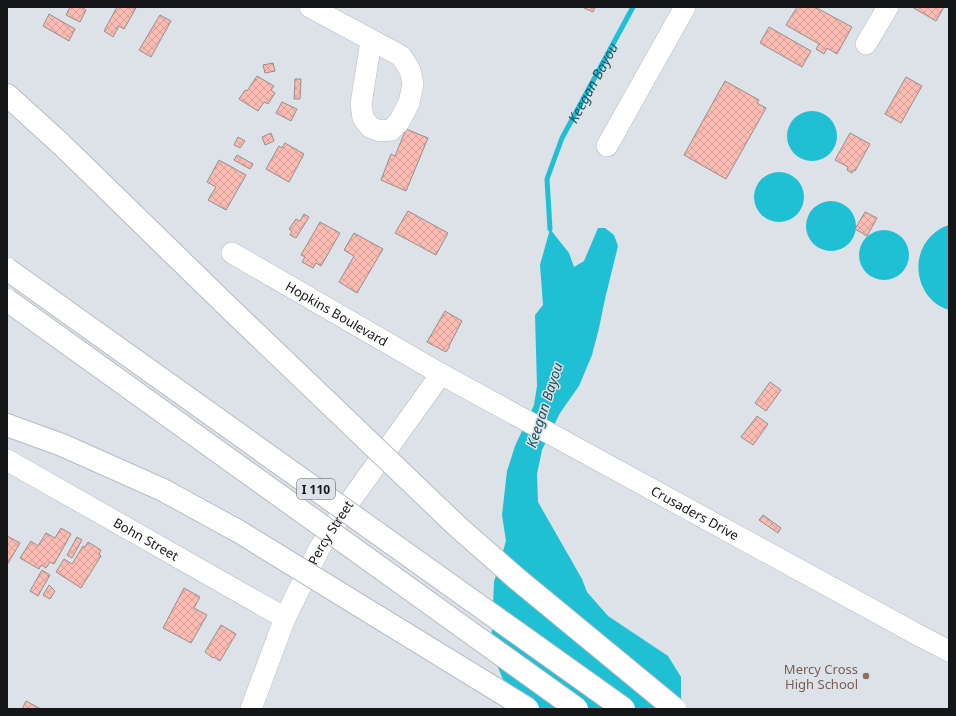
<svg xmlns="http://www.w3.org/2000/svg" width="956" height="716" font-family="'Noto Sans',sans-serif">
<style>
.water{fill:#1fbfd4}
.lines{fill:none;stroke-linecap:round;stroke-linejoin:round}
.stream{stroke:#1fbfd4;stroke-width:5}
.building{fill:url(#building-cross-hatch);stroke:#978e8d}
.minor-casing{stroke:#b6bbc2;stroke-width:22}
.highway-casing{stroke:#b6bbc2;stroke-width:24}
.minor{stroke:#fff;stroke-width:21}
.highway{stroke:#fff;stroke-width:22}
.highway-bridge-casing{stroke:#b6bbc2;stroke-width:24;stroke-linecap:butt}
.highway-bridge{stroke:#fff;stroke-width:22}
.education-dot{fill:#8d6e63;stroke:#dde2e9;stroke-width:1.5}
.labels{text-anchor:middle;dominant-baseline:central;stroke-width:3;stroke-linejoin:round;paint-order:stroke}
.shield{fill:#dde2e9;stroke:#505357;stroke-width:1}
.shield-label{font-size:12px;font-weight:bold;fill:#141618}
.street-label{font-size:13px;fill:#141618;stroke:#dde2e9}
.education-label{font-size:13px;fill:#785e54;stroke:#dde2e9;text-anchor:end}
.water-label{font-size:14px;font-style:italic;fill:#16525b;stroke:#dde2e9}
</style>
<defs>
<pattern id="building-cross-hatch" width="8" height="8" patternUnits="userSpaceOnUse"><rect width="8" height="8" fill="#fabbb3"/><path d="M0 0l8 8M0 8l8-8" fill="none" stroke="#d5a099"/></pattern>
</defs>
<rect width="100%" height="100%" fill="#dde2e9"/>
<path class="water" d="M787 136a25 25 0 1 1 50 0a25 25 0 1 1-50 0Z
M754 197a25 25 0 1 1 50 0a25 25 0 1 1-50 0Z
M806 226a25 25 0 1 1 50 0a25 25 0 1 1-50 0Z
M949,225V310C918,301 908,259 931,236C936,231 942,227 949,225Z
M598,228H605L614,235L618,246L605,299L599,328L592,355L579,386L560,413L542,450L537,474L538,502L582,579L587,592L608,616L668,656L681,677V709H515L491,650L494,582L506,541L502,515L507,471L515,446L534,405L537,386L535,315L543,305L540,265L550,229L569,253L574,267L584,261Z
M859 255a25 25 0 1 1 50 0a25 25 0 1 1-50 0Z"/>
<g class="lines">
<path class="stream" id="s1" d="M550,229L547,179L562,138L633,7"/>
</g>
<path class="building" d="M70,7H81L86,10L80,22L66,15Z
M117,7L136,8L124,29L119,26L113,37L104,31Z
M582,7H595L593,12Z
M797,7H815L852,27L837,54L827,48L824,54L816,49L819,44L786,25Z
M912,7H944L936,21Z
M49,14L75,29L69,41L43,26Z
M160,15L171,21L151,57L139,50Z
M769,27L811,51L802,67L760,43Z
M273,63L275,71L265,73L263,65Z
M257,76L274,86L271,90L275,93L268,104L264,102L258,111L239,99L245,90L247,91Z
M906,77L922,86L901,123L885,114Z
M295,79H301L300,99H294Z
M725,81L759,100L757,103L766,108L726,179L684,155Z
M282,102L297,109L291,121L276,113Z
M406,129L428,138L406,191L381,180L391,154L395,156Z
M271,133L274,141L265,145L262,137Z
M850,133L870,144L855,171L853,170L852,173L847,170L848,167L835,160Z
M238,137L245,141L240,148L234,145Z
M285,143L304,154L289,182L266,169L279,146L282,148Z
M237,155L253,164L250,169L234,160Z
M219,160L246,175L226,210L208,200L216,187L207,182Z
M408,211L448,233L436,255L395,233Z
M865,212L877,218L867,236L855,229Z
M304,214L309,217L296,238L290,235L292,231L289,229L296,219L300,221Z
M320,222L340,233L321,266L316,263L313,268L302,262L305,257L301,255Z
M354,233L383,249L357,293L339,282L354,256L344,250Z
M445,311L462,321L449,346H450L446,352L427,342Z
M770,382L781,390L766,411L755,403Z
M757,416L768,424L753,445L741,437Z
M763,515L781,528L778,533L759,520Z
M61,528L71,534L54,564L50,562L46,568L41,565L39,569L20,558L31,541L38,546L46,533L55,538Z
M7,536L20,543L7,565Z
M77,537L82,540L72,558L67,555Z
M88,542L101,550L99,554L101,556L81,588L56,572L64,559L72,564L83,546L85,547Z
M42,570L50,575L38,596L30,591Z
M49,585L55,591L50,599L43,595Z
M184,588L200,597L194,608L207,615L191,643L163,628Z
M221,625L236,634L220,661L214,657L213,658L205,652Z
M26,701L41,709H22Z"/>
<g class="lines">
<g class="minor-casing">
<g id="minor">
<path d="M310,7L401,56L410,70L413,84L409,103L399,122L391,130L380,131L370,127L363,118L361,104L371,41"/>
<path d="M866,44L888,7"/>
<path d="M607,146L685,7"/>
<path id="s2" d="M232,253L441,374L920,636L949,651"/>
<path id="s3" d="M7,460L285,618"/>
<path id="s4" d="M251,709L285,618L319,549L348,504L441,374"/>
</g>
</g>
<g class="highway-casing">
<path id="highway" d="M7,95L62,145L224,303
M7,425L62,445L163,490"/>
</g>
<use href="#minor" class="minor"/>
<use href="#highway" class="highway"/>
<g class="highway-bridge-casing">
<path id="highway-bridge" d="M7,269L624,709
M7,300L577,709
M224,303L457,526L516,578L675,709
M163,490L238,531L528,709"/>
</g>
<use href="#highway-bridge" class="highway-bridge"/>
</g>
<circle class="education-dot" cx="866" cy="676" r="4"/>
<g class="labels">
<rect class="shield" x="297" y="479" width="38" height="20" rx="3"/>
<g class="shield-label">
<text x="316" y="489">I 110</text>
</g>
<g class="street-label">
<text stroke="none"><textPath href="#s2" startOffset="121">Hopkins Boulevard</textPath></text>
<text stroke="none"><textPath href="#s2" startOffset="531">Crusaders Drive</textPath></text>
<text stroke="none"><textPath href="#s4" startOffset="194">Percy Street</textPath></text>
<text stroke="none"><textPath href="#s3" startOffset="160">Bohn Street</textPath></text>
</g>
<g class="education-label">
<text x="858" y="669">Mercy Cross<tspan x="858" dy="15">High School</tspan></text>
</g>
<g class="water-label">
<text stroke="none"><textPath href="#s1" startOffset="157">Keegan Bayou</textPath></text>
<text transform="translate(544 405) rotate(-72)">Keegan Bayou</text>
</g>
</g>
<rect width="956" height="716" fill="none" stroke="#141618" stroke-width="16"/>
</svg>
